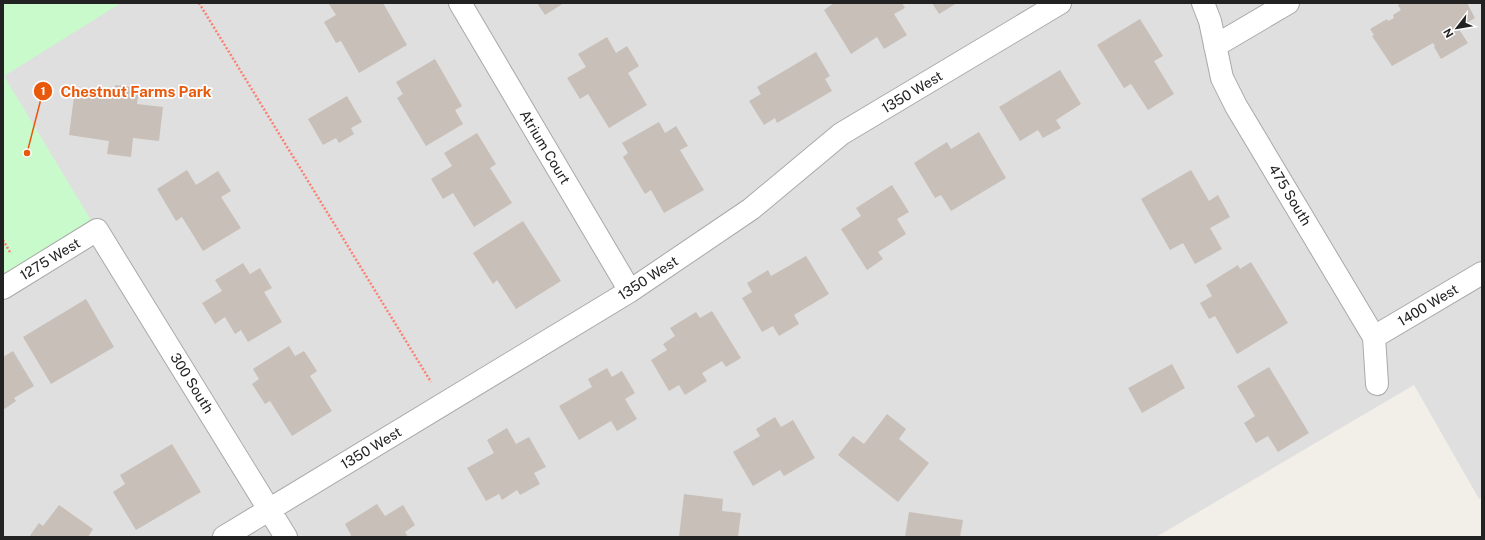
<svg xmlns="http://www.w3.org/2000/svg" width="1485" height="540" font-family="'Public Sans',sans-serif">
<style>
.residential{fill:#e0dfdf}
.park{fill:#c8facc}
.building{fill:#c7bfb8}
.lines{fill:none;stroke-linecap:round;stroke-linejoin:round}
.street-casing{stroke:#a9a9a9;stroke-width:24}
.path{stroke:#fa8072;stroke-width:2.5;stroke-dasharray:2 2;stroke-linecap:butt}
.street{stroke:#fff;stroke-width:22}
.labels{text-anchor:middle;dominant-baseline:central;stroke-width:3.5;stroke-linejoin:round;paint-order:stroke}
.street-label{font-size:14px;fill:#222;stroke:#fff}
.leader{fill:none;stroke:#e8590c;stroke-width:1.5}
.callout-dot{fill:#e8590c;stroke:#fff;stroke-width:1.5}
.mark-label{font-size:12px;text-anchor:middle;font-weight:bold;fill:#fff}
.callout-label{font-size:15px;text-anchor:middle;font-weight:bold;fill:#e8590c;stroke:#fff;stroke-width:3.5;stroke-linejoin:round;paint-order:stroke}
</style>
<rect width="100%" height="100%" fill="#f2efe9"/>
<path class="residential" d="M3,3H1482V497L1479,499L1414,385L1156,537H3Z"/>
<path class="park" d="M3,3H121L4,76L97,230L3,288Z"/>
<path class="building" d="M330,3H383L407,45L359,73L341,41L336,43L324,22L336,15L329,4Z
M537,3H564L545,15Z
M834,3H902L905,8L894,14L907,35L884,49L877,37L851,54L824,10Z
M932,3H957L939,14Z
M1401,3H1467L1475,18L1458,28L1468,43L1441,59L1434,47L1435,46L1433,43L1392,66L1372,36L1374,35L1370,29L1387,19L1388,21L1394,18L1393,15L1401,10L1398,5Z
M1140,19L1163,56L1154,61L1174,94L1148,110L1131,84L1124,88L1097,45Z
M607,37L616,53L627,46L639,66L628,73L647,105L609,128L588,94L580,99L567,78L586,67L578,54Z
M816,52L830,76L825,79L832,91L777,123L775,118L764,125L749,101L761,94L757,87Z
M435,59L462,106L455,110L463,124L426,146L397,98L403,94L396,82Z
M1060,70L1081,104L1056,120L1061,128L1043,138L1038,130L1020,141L999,107Z
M115,85L139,88L137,104L163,107L159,141L133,138L131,157L107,154L109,141L69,135L75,89L114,95Z
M347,96L362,122L351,128L354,134L339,143L336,138L323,145L308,119Z
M659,122L665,133L676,126L688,146L680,150L704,190L664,213L651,190L645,194L623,157L628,153L622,143Z
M979,132L1006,178L951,211L941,195L935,198L914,163L947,142L951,149Z
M477,133L496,164L490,168L512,203L474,227L453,193L443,199L431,179L452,166L444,153Z
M187,170L196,185L218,171L231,191L221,197L241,228L203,251L182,217L176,221L157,189Z
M1191,170L1209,201L1218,195L1230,217L1210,228L1222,249L1195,264L1183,243L1170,250L1141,199Z
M892,185L909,212L897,219L906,234L878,252L883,259L867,270L841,229L861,216L856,208Z
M523,221L561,281L516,309L497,280L493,284L473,253Z
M806,256L829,294L794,315L799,324L779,336L773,326L762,332L742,298L752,292L747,283L768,270L771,276Z
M1251,262L1288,323L1237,354L1215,316L1209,319L1200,303L1212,296L1206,285L1238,265L1240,269Z
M243,263L250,274L260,268L272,288L264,292L282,322L248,342L241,330L235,334L225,317L215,324L202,303L222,291L215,280Z
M86,299L114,347L51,384L23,337Z
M712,311L741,358L726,367L722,361L702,373L707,381L685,395L679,385L669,391L651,360L667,350L663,344L675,336L670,328L696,312L700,318Z
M289,346L295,356L304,351L317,371L310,376L332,411L292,436L270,401L265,404L252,384L259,379L253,369Z
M13,351L34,386L14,398L16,401L3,410V357Z
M1172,364L1185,388L1142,413L1128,388Z
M1269,367L1309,433L1278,452L1268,436L1256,443L1244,423L1255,416L1237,386Z
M607,368L612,377L622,371L635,393L625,399L637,419L617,431L611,421L579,440L559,406L592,387L588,379Z
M887,414L906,429L899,439L929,463L898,502L838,455L853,436L864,444Z
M775,417L781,427L793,420L815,458L784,476L780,470L753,486L733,452L760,436L756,429Z
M507,428L516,444L529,437L546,467L534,473L540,484L520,495L517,490L502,500L499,494L486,501L467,468L494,453L487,440Z
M172,444L201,492L136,530L113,492L125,484L120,475Z
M684,494L723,499L722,511L741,513L738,537H679Z
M377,504L385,516L403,505L415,525L405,532L408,537H349L351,535L345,524Z
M59,505L93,529L88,537H29L39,523L43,526Z
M909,512L963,520L960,537H905Z"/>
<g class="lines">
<g class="street-casing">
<path id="street" d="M460,3L630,291
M1203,3L1210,21L1222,78L1236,106L1374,337L1377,384
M1215,46L1288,3
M3,288L97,230L286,537
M1374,337L1482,273
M224,537L630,291L751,209L841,134L1060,3"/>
</g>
<path class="path" d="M199,3L431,382
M3,240L11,254"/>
<use href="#street" class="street"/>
</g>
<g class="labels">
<g class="street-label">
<text transform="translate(912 92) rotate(-31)">1350 West</text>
<text transform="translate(545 147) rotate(59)">Atrium Court</text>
<text transform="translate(1290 195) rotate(59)">475 South</text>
<text transform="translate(50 259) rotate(-31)">1275 West</text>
<text transform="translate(648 278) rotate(-33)">1350 West</text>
<text transform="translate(1428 305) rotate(-31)">1400 West</text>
<text transform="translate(192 383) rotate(58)">300 South</text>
<text transform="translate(371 448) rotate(-31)">1350 West</text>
</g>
</g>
<path class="leader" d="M27 153L43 91"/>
<g class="callout-dot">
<circle cx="27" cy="153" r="4"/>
<circle cx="43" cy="91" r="10"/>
</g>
<g class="mark-label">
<text x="43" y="95">1</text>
</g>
<g class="callout-label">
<text x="136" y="97">Chestnut Farms Park</text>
</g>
<rect width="1485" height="540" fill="none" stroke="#222222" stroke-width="8"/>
<g transform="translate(1457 28) rotate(239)" stroke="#ffffff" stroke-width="3" paint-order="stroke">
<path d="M0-3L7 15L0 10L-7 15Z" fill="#222222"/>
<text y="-6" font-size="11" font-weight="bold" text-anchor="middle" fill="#222222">N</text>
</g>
</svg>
